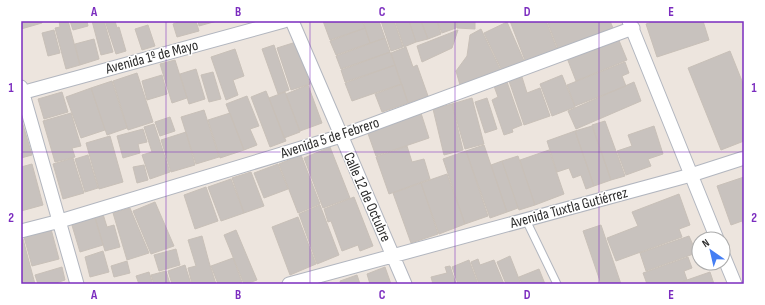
<svg xmlns="http://www.w3.org/2000/svg" width="765" height="305" font-family="'Sofia Sans Condensed',sans-serif">
<style>
.building{fill:#c8c2be;stroke:#c8c0b8}
.lines{fill:none;stroke-linecap:round;stroke-linejoin:round}
.service-casing{stroke:#b2b6bf;stroke-width:9}
.minor-casing{stroke:#b2b6bf;stroke-width:15}
.service{stroke:#fff;stroke-width:7}
.minor{stroke:#fff;stroke-width:13}
.grid{fill:none;stroke:#7b2cbf;stroke-width:1;stroke-opacity:0.55}
.labels{text-anchor:middle;dominant-baseline:central;stroke-width:3;stroke-linejoin:round;paint-order:stroke}
.street-label{font-size:15px;fill:#2c2c2c;stroke:#fff}
.neatline{fill:none;stroke:#7b2cbf;stroke-width:1.5}
.grid-label{font-size:13px;text-anchor:middle;font-weight:bold;fill:#7b2cbf}
</style>
<rect width="100%" height="100%" fill="#ede5de"/>
<path class="building" d="M21,21H42V23L21,29Z
M59,21H68L80,65L66,69L55,28L60,27Z
M70,21H87L88,26L73,30Z
M92,21H104L113,52L101,55Z
M105,21H115L117,28L119,27L126,51L116,54Z
M181,21H196L199,31L177,37L173,24Z
M198,21H217L199,26Z
M323,21H362L365,28L330,40Z
M363,21H379L385,38L370,43Z
M381,21H394L403,47L391,51Z
M395,21H409L416,42L404,47Z
M409,21H421L428,39L416,42Z
M421,21H437L441,34L428,39Z
M437,21H457L456,28L442,33Z
M457,21H475V29L457,28Z
M510,21H546L557,49L526,63Z
M547,21H610L613,28L558,49Z
M656,21H703L709,40L657,57L646,24Z
M507,22L525,63L503,73L484,33Z
M148,25L155,46L142,50L135,29Z
M365,28L370,43L336,55L330,41Z
M481,29L501,71L460,85L456,71L467,56L470,35Z
M54,30L60,53L48,56L42,33Z
M458,30L452,48L422,62L417,46Z
M385,38L390,52L341,69L336,56Z
M618,38L627,60L576,81L567,58Z
M94,39L99,59L80,65L75,44Z
M296,42L310,84L291,90L277,48Z
M274,45L289,90L278,94L262,49Z
M406,47L413,67L417,65L428,96L408,103L391,53Z
M235,49L244,76L233,80L238,95L226,100L211,57Z
M730,51L744,86V141L721,150L688,68Z
M390,52L395,65L345,82L341,70Z
M175,60L187,98L172,103L160,64Z
M625,62L629,73L622,76L626,86L575,106L567,85Z
M395,65L401,84L352,101L345,83Z
M196,69L205,99L189,104L180,74Z
M213,72L221,99L209,102L201,75Z
M137,73L153,122L128,130L113,81Z
M162,75L167,94L147,100L142,81Z
M562,75L575,107L552,116L540,84Z
M522,77L527,93L540,88L550,116L524,125L509,81Z
M112,81L127,128L107,135L91,88Z
M507,82L522,125L512,129L513,132L504,135L492,100L498,97L494,86Z
M634,82L641,101L576,129L568,111Z
M402,84L408,103L382,112L375,94Z
M308,85L322,123L300,131L286,94Z
M91,88L105,130L81,138L66,97Z
M266,91L286,141L270,147L251,97Z
M62,92L68,112L44,119L38,99Z
M285,92L300,132L284,138L269,98Z
M247,96L259,126L250,129L257,145L244,150L226,104Z
M472,98L484,144L465,149L452,104Z
M487,98L497,129L485,133L475,102Z
M452,104L463,150L444,155L433,109Z
M204,110L219,157L196,164L181,117Z
M420,110L429,138L376,156L366,128Z
M71,113L81,146L72,148L75,157L55,162L43,121Z
M230,113L244,150L220,158L208,120Z
M170,117L175,131L160,136L155,122Z
M21,118L32,155L21,158Z
M605,121L625,176L611,180L592,125Z
M154,124L170,172L150,179L142,155L152,152L144,127Z
M592,126L611,180L594,186L575,131Z
M654,126L663,154L648,159L651,166L626,175L617,151L632,146L628,135Z
M143,129L147,142L138,144L140,153L123,158L117,136Z
M575,131L594,186L586,189L581,175L573,178L569,168L557,172L547,141Z
M186,132L195,165L171,172L161,140Z
M110,136L123,182L99,189L86,143Z
M484,145L507,212L490,218L466,151Z
M407,146L412,162L424,159L430,179L389,194L376,157Z
M330,147L350,198L323,208L304,158Z
M549,150L564,194L535,205L520,160Z
M466,151L488,216L465,224L443,159Z
M88,155L98,188L85,192L75,159Z
M301,155L320,204L298,213L279,164Z
M518,156L535,205L519,210L502,161Z
M73,158L84,193L63,199L53,164Z
M502,161L518,208L507,212L491,165Z
M32,164L43,205L21,211V167Z
M278,164L288,189L264,198L254,173Z
M144,165L148,180L137,183L133,167Z
M251,172L264,206L244,213L232,178Z
M447,174L465,224L439,234L421,183Z
M744,177V226L742,221L731,225L717,186Z
M231,179L244,213L221,221L208,187Z
M421,183L438,234L411,243L393,193Z
M206,187L218,221L195,229L184,195Z
M679,194L690,225L679,229L682,237L616,261L607,238L638,226L632,212Z
M354,197L373,246L360,251L358,245L342,251L331,221L328,222L324,209Z
M155,202L174,246L151,254L133,211Z
M320,205L339,255L317,264L299,214Z
M130,208L149,253L127,260L113,213Z
M103,214L107,227L114,225L120,247L105,251L95,217Z
M94,215L103,245L80,252L71,222Z
M298,217L316,264L290,275L272,227Z
M601,225L621,284H601L583,231Z
M51,229L59,259L32,266L24,237Z
M236,230L257,280L246,284H244L224,235Z
M202,236L209,262L216,284H192L188,268L196,266L188,240Z
M689,236L693,245L699,243V252L646,271L640,253Z
M21,239H23L35,284H21Z
M176,249L180,265L159,271L154,255Z
M103,251L109,272L90,277L85,257Z
M510,256L521,284H506L497,262Z
M688,257L692,268L684,271L687,280L675,284H647L643,273Z
M233,258L242,282L233,284H218L211,266Z
M478,259L480,265L494,260L504,284H479L471,262Z
M469,260L478,284H458L452,267Z
M127,261L130,273L114,277L111,266Z
M185,265L191,284H172L168,271Z
M450,266L456,284H433L431,277L447,273L445,267Z
M62,267L65,280L53,284H38L35,275Z
M385,267L391,284H370L367,274Z
M539,269L545,284H522L519,277Z
M166,271L170,284H154L151,275Z
M149,272L153,284H139L136,276Z
M710,272L714,284H677L687,280Z
M357,275L360,284H341L340,281Z"/>
<g class="lines">
<g class="service-casing">
<path id="service" d="M526,220L557,284"/>
</g>
<g class="minor-casing">
<path id="minor" d="M292,21L405,284
M629,21L717,239
M21,87L77,284
M21,93L284,21
M21,231L60,221L341,136L633,28
M723,255L735,284
M289,284L691,175L744,158"/>
</g>
<use href="#service" class="service"/>
<use href="#minor" class="minor"/>
</g>
<path class="grid" d="M166,21V284M310,21V284M455,21V284M599,21V284M21,152H744"/>
<g class="labels">
<g class="street-label">
<text transform="translate(152 57) rotate(-15)">Avenida 1º de Mayo</text>
<text transform="translate(330 138) rotate(-18)">Avenida 5 de Febrero</text>
<text transform="translate(367 197) rotate(66)">Calle 12 de Octubre</text>
<text transform="translate(569 208) rotate(-15)">Avenida Tuxtla Gutiérrez</text>
</g>
</g>
<rect width="765" height="305" fill="none" stroke="#ffffff" stroke-width="44"/>
<g transform="translate(711 251) rotate(326)"><circle r="19" fill="#ffffff" stroke="#ababab"/>
<path d="M0-3L7 15L0 10L-7 15Z" fill="#457ef3"/>
<text y="-6" font-size="11" font-weight="bold" text-anchor="middle" fill="#2c2c2c">N</text>
</g>
<rect x="22" y="22" width="721" height="261" class="neatline"/>
<g class="grid-label">
<text x="94" y="16">A</text>
<text x="238" y="16">B</text>
<text x="382" y="16">C</text>
<text x="527" y="16">D</text>
<text x="671" y="16">E</text>
<text x="11" y="92">1</text>
<text x="754" y="92">1</text>
<text x="11" y="222">2</text>
<text x="754" y="222">2</text>
<text x="94" y="299">A</text>
<text x="238" y="299">B</text>
<text x="382" y="299">C</text>
<text x="527" y="299">D</text>
<text x="671" y="299">E</text>
</g>
</svg>
